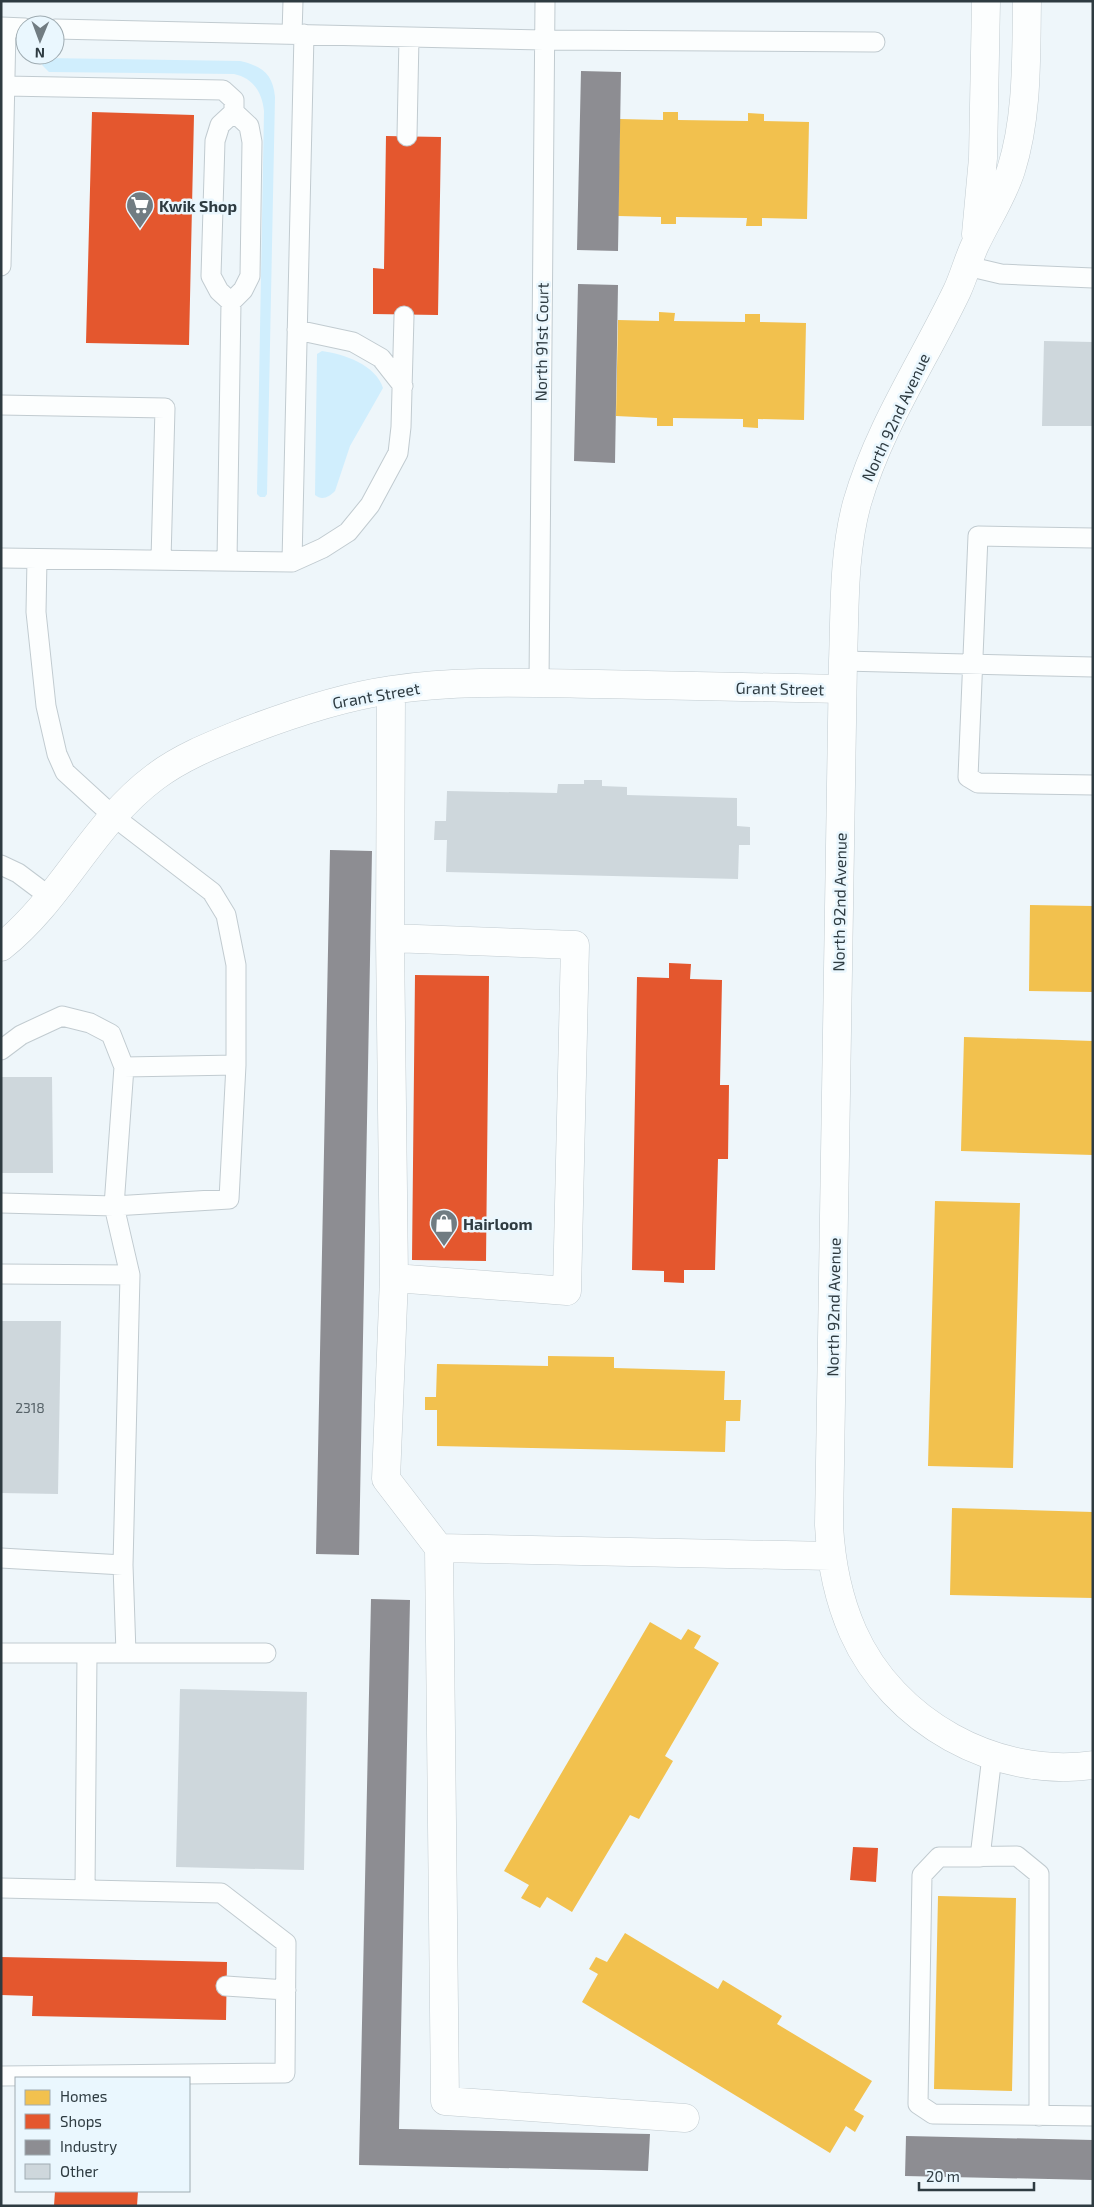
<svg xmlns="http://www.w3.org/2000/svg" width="1094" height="2207" font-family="'Exo 2',sans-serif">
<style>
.green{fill:#d0eefd}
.homes{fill:#f2c14e}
.shops{fill:#e4572e}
.industry{fill:#8d8d92}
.building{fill:#ced7dc}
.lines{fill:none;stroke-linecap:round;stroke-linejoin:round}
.lane-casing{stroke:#c1cbd0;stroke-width:21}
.street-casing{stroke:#c1cbd0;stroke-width:29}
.lane{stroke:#fcfefe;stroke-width:19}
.street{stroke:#fcfefe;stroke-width:28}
.labels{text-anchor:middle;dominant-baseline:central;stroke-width:5;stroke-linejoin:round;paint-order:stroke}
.number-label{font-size:14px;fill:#566268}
.poi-label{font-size:16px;font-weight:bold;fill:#2e3b41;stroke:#eaf7fe;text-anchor:start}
.street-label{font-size:16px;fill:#2e3b41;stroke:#eaf7fe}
</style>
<rect width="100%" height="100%" fill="#eef6fa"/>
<path class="green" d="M46,58L240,61C262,66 273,74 275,97L267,494L265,497H260L257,494L264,111C262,92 253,78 234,74L49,72L42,65Z
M322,351C344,354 376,365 383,388L350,446L335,491C329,497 322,501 315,495L317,354Z"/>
<path class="homes" d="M663,112H678V120L748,121V113L764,114V121L809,122L807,219L762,218V226H746L747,218L676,217V224H661V217L618,216L620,119L663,120Z
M659,312L675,313L674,321L745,322V314H760V322L806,323L804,420L758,419V428L743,427V419L673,418V426H657V418L616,416L618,320L659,321Z
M1030,905L1093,906V992L1029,991Z
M964,1037L1093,1041V1155L961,1151Z
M935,1201L1020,1203L1013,1468L928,1466Z
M548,1356L614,1357V1368L725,1371L724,1400H741L740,1421H726L725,1452L437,1446V1410H425V1397H436L437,1364L548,1366Z
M952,1508L1093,1512V1598L950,1595Z
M650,1622L681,1640L688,1629L701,1636L694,1648L719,1663L665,1756L673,1761L639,1819L630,1815L572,1912L547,1897L540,1908L521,1898L529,1885L504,1871Z
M938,1896L1016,1898L1012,2091L934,2089Z
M625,1933L718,1989L723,1980L782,2016L777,2024L872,2081L854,2110L864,2116L855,2132L846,2126L830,2153L582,2002L598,1974L589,1969L596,1957L607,1962Z"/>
<path class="shops" d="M92,112L194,115L189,345L86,343Z
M386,136L441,137L438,315L373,314V268L384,269Z
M669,963L691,964L690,979L722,980L720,1085H729L728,1159H718L715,1270H684V1283L664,1282V1271L632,1270L637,977L669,978Z
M415,975L489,976L486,1261L412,1260Z
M853,1847L878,1848L876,1882L850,1880Z
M1,1957L227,1962L226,2020L32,2016L33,1996L1,1995Z
M55,2191H138L137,2206H54Z"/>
<path class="industry" d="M581,71L621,72L618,251L577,250Z
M578,284L618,285L615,463L574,461Z
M330,850L372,851L359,1555L316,1554Z
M371,1599L410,1600L399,2129L650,2134L648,2171L359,2165Z
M906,2136L1093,2140V2180L905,2176Z"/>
<path class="building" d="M1044,341L1093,342V426H1042Z
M584,780H602V786L627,787V795L737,798V826L750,827V845H739L738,879L446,872L447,840H434L435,821H446L447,791L557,793L558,784H584Z
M1,1077H52L53,1173H2Z
M1,1321H61L58,1494L1,1493Z
M180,1689L307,1692L304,1870L176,1867Z"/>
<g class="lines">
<g class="lane-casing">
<path id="lane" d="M1,27L25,28
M55,29L544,40L875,42
M292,34L293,1
M5,86L223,90L234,100V112L220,125L215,141L211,276L219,291L231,302
M407,136L409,37
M1,266L6,28
M967,266L1001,274L1093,278
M297,330L353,342L381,358L403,386
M1,405L165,408L161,560
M1093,538L978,536L968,777L978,783L1093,785
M1,558L292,562L304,34
M227,561L231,302L243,290L250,276L252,142L249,126L234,112
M292,562L323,548L348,532L370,505L398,453L401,427L404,316
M843,661L1093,667
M539,683L545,1
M1,865L18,873L50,897
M1,1050L21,1035L62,1016L90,1023L111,1034L124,1067
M1,1203L114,1206L229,1199L236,1065V965L226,915L212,892L113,816L65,772L57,754L46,706L36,612L37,559
M1,1274L130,1275
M1,1558L123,1565L130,1275L114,1206L124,1067L236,1065
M123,1565L126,1653
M1,1653H266
M980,1857L992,1756
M1,1888L221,1893L286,1943L285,2073L2,2076
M85,1890L87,1653
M226,1986L286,1990
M1039,2116V1874L1017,1856L939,1857L922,1875L918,2104L933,2114L1093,2116"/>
</g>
<g class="street-casing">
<path id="street" d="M1027,1C1026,58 1028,116 1011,170C1002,198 987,219 975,245C968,260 964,276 957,291C923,362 879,427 857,503C843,554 845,609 843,661L829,1525C831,1563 838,1598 853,1632C893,1722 996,1779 1093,1765
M976,234L983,158L986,1
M391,690L390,938L394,1278L386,1479L439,1548
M390,938L575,945L567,1291L394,1278
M1,947C62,899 92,824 155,777C183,756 215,744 247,731C294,713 342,697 391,690C460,680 529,683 598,684C679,686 761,687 842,689
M685,2118L445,2101L439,1548L831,1556"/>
</g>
<use href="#lane" class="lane"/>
<use href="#street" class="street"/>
</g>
<defs>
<g id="supermarket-pin" transform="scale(1.4375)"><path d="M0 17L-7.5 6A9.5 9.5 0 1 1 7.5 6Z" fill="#717c82" stroke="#eaf7fe"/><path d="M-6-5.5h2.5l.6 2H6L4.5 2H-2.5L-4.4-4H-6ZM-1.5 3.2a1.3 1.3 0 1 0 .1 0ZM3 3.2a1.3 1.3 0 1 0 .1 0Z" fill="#fff"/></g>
<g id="shop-pin" transform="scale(1.4375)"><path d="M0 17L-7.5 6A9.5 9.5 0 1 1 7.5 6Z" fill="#717c82" stroke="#eaf7fe"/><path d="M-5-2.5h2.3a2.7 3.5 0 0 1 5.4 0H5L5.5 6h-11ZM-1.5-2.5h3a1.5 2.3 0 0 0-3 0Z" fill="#fff"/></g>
</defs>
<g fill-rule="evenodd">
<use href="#supermarket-pin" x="140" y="205"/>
<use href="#shop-pin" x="444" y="1223"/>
</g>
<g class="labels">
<g class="number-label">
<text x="30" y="1407">2318</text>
</g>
<g class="poi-label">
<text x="159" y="205">Kwik Shop</text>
<text x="463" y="1223">Hairloom</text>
</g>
<g class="street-label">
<text transform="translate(541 342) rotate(-89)">North 91st Court</text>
<text transform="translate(895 417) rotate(-65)">North 92nd Avenue</text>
<text transform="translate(780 688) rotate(1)">Grant Street</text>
<text transform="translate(376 695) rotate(-10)">Grant Street</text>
<text transform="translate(839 902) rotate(-89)">North 92nd Avenue</text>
<text transform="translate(833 1307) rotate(-89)">North 92nd Avenue</text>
</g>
</g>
<rect width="1094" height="2207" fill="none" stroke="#2e3b41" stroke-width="5"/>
<rect x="15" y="2077" width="175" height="115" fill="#eaf7fe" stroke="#9facb2"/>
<rect x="25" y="2090" width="25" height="15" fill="#f2c14e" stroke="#9facb2"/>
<text x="60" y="2102" font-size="15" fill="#2e3b41">Homes</text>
<rect x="25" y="2114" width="25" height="15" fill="#e4572e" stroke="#9facb2"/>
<text x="60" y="2127" font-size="15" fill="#2e3b41">Shops</text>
<rect x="25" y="2140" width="25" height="15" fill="#8d8d92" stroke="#9facb2"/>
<text x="60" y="2152" font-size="15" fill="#2e3b41">Industry</text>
<rect x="25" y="2164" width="25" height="15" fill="#ced7dc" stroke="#9facb2"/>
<text x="60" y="2177" font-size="15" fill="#2e3b41">Other</text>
<g transform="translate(40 40) rotate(181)"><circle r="24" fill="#eaf7fe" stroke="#9facb2"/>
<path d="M0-4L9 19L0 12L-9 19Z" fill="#717c82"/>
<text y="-8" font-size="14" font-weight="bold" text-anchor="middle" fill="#2e3b41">N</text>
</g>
<path d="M919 2182v8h115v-8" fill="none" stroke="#2e3b41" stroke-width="2.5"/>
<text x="926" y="2182" font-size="15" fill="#2e3b41" stroke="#eaf7fe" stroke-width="4" paint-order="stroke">20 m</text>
</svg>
